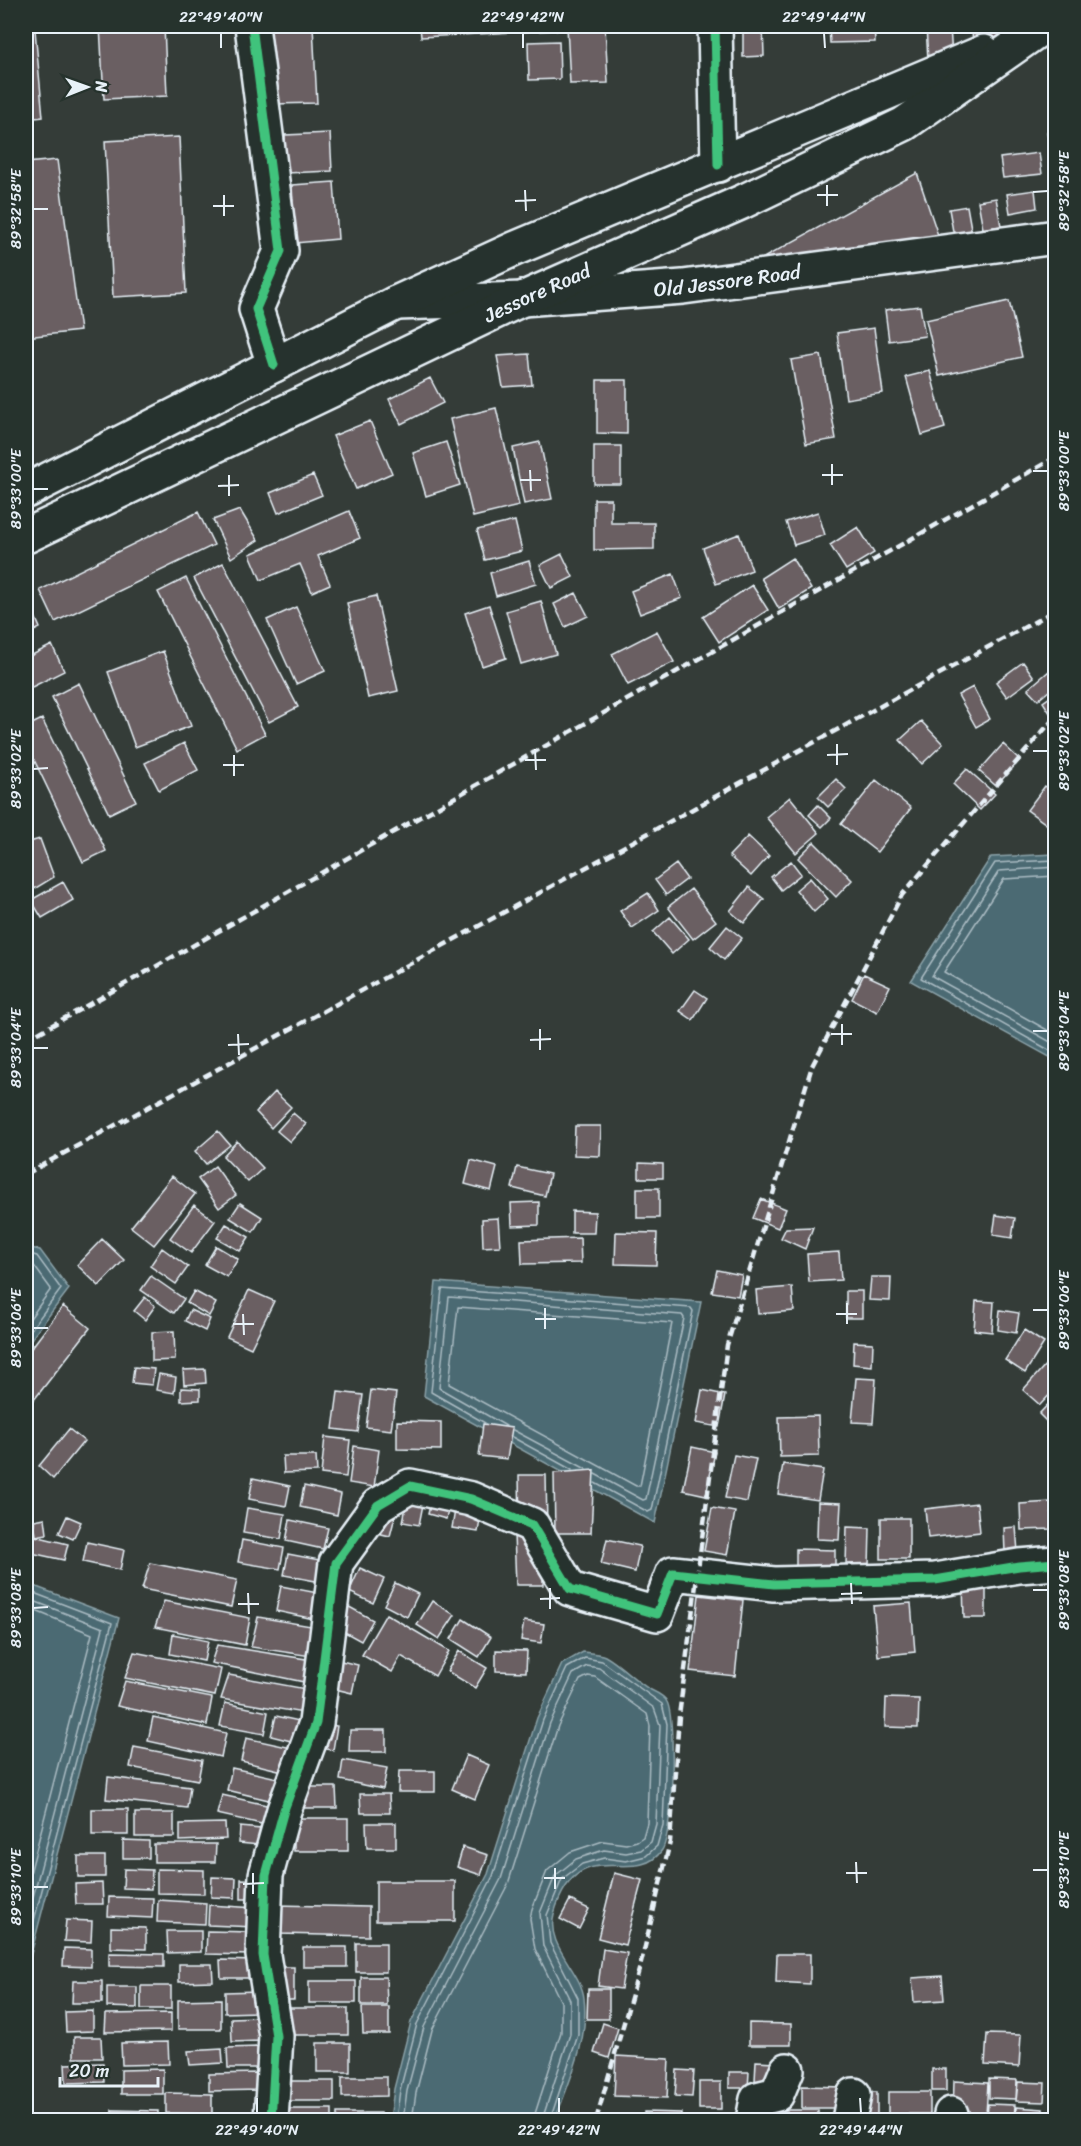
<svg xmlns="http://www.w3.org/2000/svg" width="1081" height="2146" font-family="Sriracha,sans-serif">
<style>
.water{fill:#4c6b73;stroke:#8aa1a8;stroke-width:1.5}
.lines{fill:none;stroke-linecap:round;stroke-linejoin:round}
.shore{stroke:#aabbc3;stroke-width:1.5}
.building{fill:#6a5f62;stroke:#e8f1f8;stroke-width:1.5}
.street-casing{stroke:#e8f1f8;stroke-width:38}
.secondary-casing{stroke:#e8f1f8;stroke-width:38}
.highway-casing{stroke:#e8f1f8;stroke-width:38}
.street{stroke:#26332d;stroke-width:33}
.secondary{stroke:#26332d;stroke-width:33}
.highway{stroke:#26332d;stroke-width:33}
.rail{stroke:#e8f1f8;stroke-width:4.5;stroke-dasharray:9 4.5;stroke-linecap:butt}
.cycleway-casing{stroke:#26332d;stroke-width:13}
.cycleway{stroke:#40c37c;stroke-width:9}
.ticks{fill:none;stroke:#e8f1f8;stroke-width:2}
.labels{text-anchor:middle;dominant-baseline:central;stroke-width:4.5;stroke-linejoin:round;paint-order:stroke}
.street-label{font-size:20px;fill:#e8f1f8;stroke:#26332d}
.neatline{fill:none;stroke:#e8f1f8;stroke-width:2}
.ticks-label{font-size:15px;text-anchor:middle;fill:#e8f1f8}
</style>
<rect width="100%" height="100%" fill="#343c38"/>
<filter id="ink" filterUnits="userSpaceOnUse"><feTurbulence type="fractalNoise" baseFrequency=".0167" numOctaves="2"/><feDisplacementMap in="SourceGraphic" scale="12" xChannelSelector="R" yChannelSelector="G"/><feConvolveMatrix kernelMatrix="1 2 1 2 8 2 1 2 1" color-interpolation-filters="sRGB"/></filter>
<g filter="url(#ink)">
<path class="water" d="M1055,854H1056L1055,1060L911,981L991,857Z
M26,1247L40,1250L69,1289L26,1346Z
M436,1282L701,1302L655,1523L424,1396Z
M26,1583L119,1618L26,1973Z
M583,1652C590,1653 599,1653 605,1656C621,1665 634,1680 649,1689C655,1692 665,1696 667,1702C676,1719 673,1834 662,1850C635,1890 578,1830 554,1914C545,1946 581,1970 584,1998C589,2041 569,2081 555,2120H390L394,2089L411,2022L488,1874L537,1718L562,1664Z"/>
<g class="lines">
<path class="shore" d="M1056,860L995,863L921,978L1056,1054
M1056,867L999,871L932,976L1056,1045
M1056,876L1004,879L944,972L1056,1035
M26,1253L37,1256L61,1289L26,1336
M26,1261L32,1263L51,1289L26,1324
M458,1307L672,1323L640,1486H636L449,1384Z
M485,1423L431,1392L442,1289L691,1308L693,1311L652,1510L648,1512L595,1483
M506,1426L439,1388L449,1297L682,1315L684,1318L646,1499L643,1500L595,1474
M513,1430L586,1469
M512,1437L572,1470
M26,1590L112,1623L26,1951
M26,1598L103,1628L26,1924
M26,1607L92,1634L26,1889
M396,2120L400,2090L417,2024L493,1876L543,1720L567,1668L585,1658L602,1661L662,1704L667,1724L663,1825L657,1846L646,1856L626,1861L604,1858L582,1864L562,1879L547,1915L550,1943L578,1998V2035L550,2120
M403,2120L407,2091L424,2027L501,1879L550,1723L573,1674L587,1666L599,1668L654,1708L660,1725L656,1824L651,1842L641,1850L626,1853L604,1850L576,1859L555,1876L540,1913L543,1946L570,2000V2034L542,2120
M412,2120L416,2093L432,2030L508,1884L558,1726L580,1680L588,1676L595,1677L647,1714L650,1726L647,1823L643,1837L637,1841L626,1844L603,1841L570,1852L547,1871L532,1909L530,1919L535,1949L561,2002V2032L533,2120"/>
</g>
<path class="building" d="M100,26H164L167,96L104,99Z
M270,26H313L317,103L274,104Z
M420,26H556V30L421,37Z
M567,26H605L608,83L570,84Z
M743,26H763L764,56L743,57Z
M829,26H874L875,42L830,43Z
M926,26H950L952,58L928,60Z
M971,26H1009L1011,36L973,40Z
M26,30H35L43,117L26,119Z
M559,41L560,79L529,80L528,42Z
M1056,132V160L1052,161L1047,133Z
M330,133L332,171L286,173L285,135Z
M179,137L186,293L113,297L105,141Z
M1039,153L1042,174L1003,178L1000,158Z
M57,160L80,331L26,337V163Z
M917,173L942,247L738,272Z
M334,182L338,239L295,243L292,185Z
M1035,190L1037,208L1010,213L1007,194Z
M996,198L1001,226L983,229L978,201Z
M967,206L972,234L954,237L949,209Z
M1009,301L1022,357L939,376L926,320Z
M920,306L925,336L889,341L885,310Z
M874,328L883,393L846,399L837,333Z
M529,354L532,385L503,387L497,356Z
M821,355L836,439L806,444L791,360Z
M930,371L945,428L922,435L906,377Z
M430,378L443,403L401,424L389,399Z
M597,380H627V434L597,433Z
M496,408L519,506L473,517L450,419Z
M370,421L392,473L356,489L333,436Z
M446,442L460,485L426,496L413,453Z
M540,442L552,499L524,504L513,448Z
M594,446H621V484H594Z
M313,475L322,495L278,513L270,493Z
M594,499H611V523H654V549L594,550Z
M240,510L258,540L231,558L213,520Z
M349,511L360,538L318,556L330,584L312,592L300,564L261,580L250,554Z
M198,512L214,545L55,622L40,590Z
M818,512L825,535L794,545L786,522Z
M515,521L522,551L485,560L477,530Z
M858,527L874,553L846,570L830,545Z
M739,534L752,570L716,584L703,548Z
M562,554L573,577L551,588L540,565Z
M792,558L811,589L779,609L761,578Z
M529,561L536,584L496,596L490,573Z
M223,563L298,707L269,722L194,578Z
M673,574L682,598L640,614L631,591Z
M186,578L265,734L237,749L158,592Z
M752,585L768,610L719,642L703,617Z
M576,593L588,616L565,627L554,604Z
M26,596L40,628L26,635Z
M376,596L398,691L368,698L347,603Z
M541,601L556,654L521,664L506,611Z
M489,605L506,658L482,666L465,613Z
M296,607L325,671L296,684L267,620Z
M657,631L674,662L628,685L612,654Z
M52,645L64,671L26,690V658Z
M163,651L191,726L135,747L108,672Z
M1023,662L1034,677L1007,697L996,682Z
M1049,671L1056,679V685L1038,700L1028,689Z
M79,683L136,801L109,814L52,697Z
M973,687L990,719L976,727L958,695Z
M1056,693V709L1050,713L1043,702Z
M42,719L106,851L83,862L26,743V727Z
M921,721L943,744L922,764L900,740Z
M184,743L198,770L159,790L145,763Z
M1003,744L1020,760L996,786L979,771Z
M967,769L995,794L980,810L953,784Z
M836,779L846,789L828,807L818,797Z
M876,780L911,808L877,852L841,824Z
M1045,786L1056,794V831L1027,810Z
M790,797L819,833L796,853L766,817Z
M818,805L831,818L822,827L809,815Z
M748,836L769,856L751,876L729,856Z
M40,839L54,877L26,894V843Z
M814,842L852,880L836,897L798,858Z
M791,861L801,874L781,890L771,877Z
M676,864L687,879L666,895L655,880Z
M810,878L828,899L814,912L796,890Z
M63,882L73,900L42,918L31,900Z
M749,887L764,899L744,923L730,911Z
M691,889L716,921L693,939L668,907Z
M648,893L659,910L632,928L620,911Z
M670,917L689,939L672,954L653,932Z
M727,926L742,938L724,960L710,947Z
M864,974L890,986L877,1012L852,999Z
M695,990L707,998L693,1020L680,1011Z
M275,1092L291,1107L271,1128L256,1112Z
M293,1113L306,1124L290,1142L277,1131Z
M575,1126H601L600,1156L574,1155Z
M218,1131L230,1145L206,1164L195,1151Z
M237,1141L263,1168L248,1182L223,1156Z
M471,1160L497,1167L491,1191L465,1184Z
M639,1163L663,1164V1178H639Z
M215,1166L236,1195L219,1208L198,1179Z
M517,1167L550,1174L545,1196L512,1188Z
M172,1176L195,1194L154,1245L131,1227Z
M637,1188H659V1218H637Z
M761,1199L786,1209L778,1228L753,1218Z
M539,1202V1225L512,1226L511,1203Z
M240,1203L262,1217L253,1232L230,1218Z
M194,1205L215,1221L191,1253L170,1238Z
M572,1211L595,1212L594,1233H572Z
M996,1215L1015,1218L1012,1238L993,1235Z
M498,1218L500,1246L483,1247L482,1219Z
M226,1224L249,1237L240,1251L217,1238Z
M813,1227L805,1249L781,1238L786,1228Z
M616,1232L657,1233L656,1265L615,1264Z
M580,1238L581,1263L522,1264L521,1240Z
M102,1239L124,1260L99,1286L77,1265Z
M216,1246L238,1259L227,1277L205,1265Z
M162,1248L188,1267L176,1284L150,1266Z
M839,1252L841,1280L809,1282L807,1254Z
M717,1270L742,1275L738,1296L712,1292Z
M151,1276L184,1299L174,1313L141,1290Z
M871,1277H891L890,1301L869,1300Z
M792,1287L794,1311L758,1314L756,1290Z
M249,1290L274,1301L251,1348L227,1337Z
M194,1291L216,1303L209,1316L187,1303Z
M846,1291H862V1318H846Z
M145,1297L155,1306L145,1320L134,1311Z
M976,1301L994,1302L992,1332L974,1330Z
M63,1306L90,1328L26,1410V1355Z
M190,1310L210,1319L205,1331L185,1321Z
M1000,1310L1019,1313L1016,1333L998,1330Z
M1024,1330L1044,1343L1025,1373L1005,1360Z
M174,1331L175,1360L152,1361V1332Z
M854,1342L873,1343L872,1366L853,1364Z
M1047,1363L1056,1370V1388L1040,1405L1023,1390Z
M134,1367L154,1369L152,1385L132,1383Z
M205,1369L206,1383L184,1385L183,1370Z
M159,1374L176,1377L174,1393L156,1390Z
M856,1378L876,1379L873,1423L852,1422Z
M181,1388L200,1389V1400L181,1401Z
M371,1390L396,1393L391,1430L366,1427Z
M702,1390L725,1395L719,1427L696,1423Z
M338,1392L363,1395L358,1432L333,1429Z
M1056,1396V1422L1051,1426L1039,1414Z
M818,1416L819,1456L780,1457L779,1417Z
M397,1421L441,1422V1450L397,1449Z
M483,1424L512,1428L507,1459L479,1456Z
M69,1429L84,1441L53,1479L39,1466Z
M325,1437L350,1440L346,1477L321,1474Z
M354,1446L379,1450L374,1487L349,1483Z
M692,1447L715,1452L706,1495L683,1490Z
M734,1455L756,1459L747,1502L725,1498Z
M283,1456H316L317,1472L284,1473Z
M783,1464L823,1470L818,1500L778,1494Z
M594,1470L591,1533H555L554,1473Z
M519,1475H546L547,1526L520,1527Z
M253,1478L290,1486L286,1506L249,1499Z
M411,1481L427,1484L419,1525L403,1522Z
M436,1482L454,1486L446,1519L428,1514Z
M304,1486L341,1494L337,1515L300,1507Z
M400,1497L390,1536L373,1532Z
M818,1502L841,1503L839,1540L817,1539Z
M1051,1502L1052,1529L1021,1530L1020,1504Z
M977,1503L980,1532L928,1538L925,1509Z
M456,1504L482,1508L478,1532L452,1528Z
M247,1508L285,1514L281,1539L243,1533Z
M712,1508L735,1512L727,1555L704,1551Z
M67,1516L81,1522L73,1539L59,1533Z
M45,1518L47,1534L36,1536L34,1520Z
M881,1518H909V1559H881Z
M290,1520L328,1528L323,1549L286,1541Z
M847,1527L870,1528L869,1566L846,1565Z
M1016,1527L1018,1552L1005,1553L1004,1528Z
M542,1533L543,1585H516L514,1534Z
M35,1536L68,1544L64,1560L31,1553Z
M607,1539L640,1546L635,1572L601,1564Z
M242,1540L284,1548L280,1569L238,1562Z
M87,1542L124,1550L120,1570L83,1562Z
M796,1549L835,1550V1570H796Z
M288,1554L330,1562L326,1583L284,1575Z
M150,1563L237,1580L231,1607L142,1589Z
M360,1568L384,1579L373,1603L349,1592Z
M986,1582V1618H964L963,1583Z
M395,1583L418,1594L407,1617L384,1605Z
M281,1586L318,1593L314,1619L276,1611Z
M699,1595L743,1600L735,1676L690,1671Z
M333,1598L373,1620L361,1641L321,1619Z
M164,1601L250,1618L245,1645L155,1627Z
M432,1601L455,1615L439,1639L417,1625Z
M911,1603L915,1652L878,1656L873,1606Z
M386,1614L449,1651L435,1676L401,1656L392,1672L362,1655Z
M258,1617L317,1627L311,1656L251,1647Z
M463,1619L491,1637L479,1657L451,1639Z
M524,1621L544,1624L541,1643L521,1640Z
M173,1634L208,1641L204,1661L170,1654Z
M217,1645L312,1660L309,1683L211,1663Z
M496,1650L527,1651L526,1672L496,1671Z
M459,1651L487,1668L475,1688L447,1671Z
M134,1652L221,1669L215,1696L125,1678Z
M329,1658L358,1665L352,1693L323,1686Z
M229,1675L306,1689L303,1713L221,1699Z
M125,1681L212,1698L207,1725L117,1706Z
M886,1698L919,1699L918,1728L885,1727Z
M225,1703L268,1712L264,1734L220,1726Z
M276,1716L304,1722L299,1743L271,1736Z
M153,1717L226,1733L221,1757L148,1741Z
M315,1722L337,1726L333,1750L312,1747Z
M350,1730H386V1752H349Z
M246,1738L292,1748L287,1772L241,1761Z
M134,1747L202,1760L198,1780L130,1767Z
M466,1755L489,1765L475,1799L452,1789Z
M343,1760L387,1768L383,1789L340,1780Z
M232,1768L282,1779L277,1802L227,1790Z
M399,1771H435V1792H398Z
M108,1777L190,1787L187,1808L106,1799Z
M299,1787H336L337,1808H299Z
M360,1794H389L390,1813H361Z
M222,1795L271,1806L266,1825L217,1814Z
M92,1809H128V1835H92Z
M135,1813H174V1837H135Z
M294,1818H348V1851H294Z
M225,1823L226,1839L180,1841V1824Z
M366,1823H396V1848H367Z
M240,1827L261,1829L259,1845L239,1843Z
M123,1840L149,1841V1858H123Z
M154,1844H216L215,1862H154Z
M463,1847L488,1855L481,1875L457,1867Z
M78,1856H105V1877H78Z
M124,1869L152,1870L151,1889L123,1888Z
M157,1869L204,1870V1894L157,1893Z
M614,1873L642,1880L625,1945L598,1938Z
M212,1877L236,1878L235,1898L211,1897Z
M241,1879L257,1880V1899H241Z
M376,1881H455V1921H376Z
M102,1883L103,1904H76L75,1884Z
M109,1897L153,1898L152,1918L108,1916Z
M158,1900L206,1903L205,1924L157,1922Z
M570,1900L589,1909L579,1929L560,1919Z
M209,1905L256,1908L255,1927L208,1925Z
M277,1905L369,1907V1936L278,1934Z
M66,1920L92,1921L91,1942L64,1941Z
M111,1927L146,1928V1949L111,1948Z
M167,1931H201V1952L168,1953Z
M207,1931L251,1932V1955L206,1954Z
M356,1943H386V1972H356Z
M303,1947H347V1967H303Z
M64,1948L91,1949V1967L63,1966Z
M603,1949L627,1953L621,1989L598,1986Z
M109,1953L164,1954V1967L109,1966Z
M777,1954H810V1984L776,1982Z
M220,1960L254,1961V1978H221Z
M179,1964H212L213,1981L179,1982Z
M277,1967H294V2000H277Z
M942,1976L944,2000L914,2002L912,1978Z
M361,1977H386L387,2005H361Z
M73,1981H102V2003H72Z
M309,1981H356V2003H309Z
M141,1986H171V2009H141Z
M107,1987H137V2008L107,2007Z
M588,1989H609V2019H587Z
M258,1991V2012L225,2013V1992Z
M221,1999V2029H178V2000Z
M362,2007H389V2034H363Z
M285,2008H348V2035H285Z
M93,2011V2031L66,2032L65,2012Z
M171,2013V2031L105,2032L106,2014Z
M260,2017V2041L232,2042L231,2018Z
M603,2023L618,2028L609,2058L594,2053Z
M749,2023L791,2024V2045H749Z
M987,2034L1021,2035L1019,2067L985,2065Z
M74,2037H101L102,2058H74Z
M168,2042L169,2064L122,2065L121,2043Z
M317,2043H350V2072H317Z
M258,2047V2068H228L227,2048Z
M222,2049L223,2063L190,2065L188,2051Z
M616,2056L669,2059L667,2098L614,2096Z
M756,2061L774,2062L773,2082L755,2081Z
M103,2063L104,2082L66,2083L65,2064Z
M163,2069V2094H121V2070Z
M932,2069H946V2091H932Z
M677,2070L694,2071L692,2097L675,2096Z
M729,2072H749L748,2088H729Z
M259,2073L260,2090L209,2091V2074Z
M342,2077H387V2096L342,2097Z
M989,2079L1017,2080L1016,2099L989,2098Z
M289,2081H334V2101H289Z
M954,2081L988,2083L986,2114L953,2113Z
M699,2082H721V2109H699Z
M1018,2082L1045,2083L1044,2102L1016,2101Z
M802,2086L844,2087V2108H802Z
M858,2092H877V2116H858Z
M888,2092H930V2114H888Z
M166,2093L212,2094V2114L166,2113Z
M988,2104L1015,2105L1014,2120H987Z
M1016,2107L1043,2109V2120H1016Z
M287,2109H332V2120H287Z
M112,2110L158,2111V2120H111Z
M777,2110H818V2120H776Z
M644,2112L681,2113V2120H644Z
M337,2113H380L379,2120H337Z
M248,2114V2120H221L220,2115Z"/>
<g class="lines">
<g class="street-casing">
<path id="street" d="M252,26L281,251L256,309L274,365
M715,26L718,165
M271,2120L276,2036L263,1955L266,1875L284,1810L316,1723L336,1563L378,1505L410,1486L471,1499L532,1525L570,1589L657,1614L673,1573L774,1584L935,1580L1019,1566L1056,1563
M753,2120L757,2099L777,2094L787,2070
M849,2120L854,2095
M950,2120L951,2114"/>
</g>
<g class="secondary-casing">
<g id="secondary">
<path id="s1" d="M396,303L522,299L683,287L1056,237"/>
</g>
</g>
<g class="highway-casing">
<g id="highway">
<path d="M26,491L396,303L514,249L984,52"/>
<path id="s2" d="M26,536L522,299L742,202L904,124L1044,26"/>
</g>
</g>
<use href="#street" class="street"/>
<use href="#secondary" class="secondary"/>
<use href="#highway" class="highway"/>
<path class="rail" d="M26,1040L1056,457
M26,1174L1056,610
M596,2120L641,1963L670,1842L679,1716L727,1345L812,1066L902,895L1056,716"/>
<g class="cycleway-casing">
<path id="cycleway" d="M252,26L281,251L256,309L274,365
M715,26L718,165
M271,2120L276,2036L263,1955L266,1875L284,1810L316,1723L336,1563L378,1505L410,1486L471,1499L532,1525L570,1589L657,1614L673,1573L774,1584L935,1580L1019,1566L1056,1563"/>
</g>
<use href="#cycleway" class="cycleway"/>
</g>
</g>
<path class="ticks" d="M221,33V48M523,33V48M824,33L825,48M827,185V206M525,190L526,211M1033,192L1048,191M224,195V216M817,195H838M515,201L536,200M213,206H234M33,209H48M832,464V485M530,470L531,491M1033,471H1048M229,475V496M822,475H843M520,480H541M218,486L239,485M33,489H48M837,744V765M535,749L536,770M1033,751H1048M234,755V776M827,755L848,754M525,760H546M223,765H244M33,769L48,768M842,1024V1045M540,1029V1050M1033,1031H1048M238,1034L239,1055M831,1034H852M530,1040L551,1039M228,1045L249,1044M33,1048H48M847,1303V1324M545,1308V1329M1033,1310H1048M243,1314L244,1335M836,1314H857M535,1319H556M233,1324H254M33,1328H48M851,1583L852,1604M550,1588V1609M1033,1590H1048M248,1593L249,1614M841,1594L862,1593M540,1599L560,1598M238,1604H259M33,1608L48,1607M856,1862L857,1883M555,1868V1889M1033,1870H1048M253,1873V1894M846,1873H867M544,1878H565M243,1884L264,1883M33,1887H48M257,2098V2113M559,2098V2113M860,2098L861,2113"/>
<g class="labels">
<g class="street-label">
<text stroke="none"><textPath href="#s1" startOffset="332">Old Jessore Road</textPath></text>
<text stroke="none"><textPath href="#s2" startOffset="566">Jessore Road</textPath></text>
</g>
</g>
<rect width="1081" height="2146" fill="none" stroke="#26332d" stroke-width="66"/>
<g transform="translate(87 87) rotate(89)" stroke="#26332d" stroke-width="4.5" paint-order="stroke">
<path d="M0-4.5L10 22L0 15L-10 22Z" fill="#e8f1f8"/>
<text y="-9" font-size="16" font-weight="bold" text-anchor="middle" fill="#e8f1f8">N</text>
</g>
<path d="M60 2077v9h98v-9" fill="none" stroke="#e8f1f8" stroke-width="3"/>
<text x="69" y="2077" font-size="18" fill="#e8f1f8" stroke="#26332d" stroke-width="4.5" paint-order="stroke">20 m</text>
<rect x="33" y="33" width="1015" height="2080" class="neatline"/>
<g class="ticks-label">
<text x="221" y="22">22°49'40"N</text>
<text x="523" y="22">22°49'42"N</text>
<text x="824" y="22">22°49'44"N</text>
<text transform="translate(1064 191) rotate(-90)" y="5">89°32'58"E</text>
<text transform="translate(16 209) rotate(-90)" y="5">89°32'58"E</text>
<text transform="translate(1064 471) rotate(-90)" y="5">89°33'00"E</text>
<text transform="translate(16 489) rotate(-90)" y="5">89°33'00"E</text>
<text transform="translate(1064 751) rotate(-90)" y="5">89°33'02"E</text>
<text transform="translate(16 769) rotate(-90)" y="5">89°33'02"E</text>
<text transform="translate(1064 1031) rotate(-90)" y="5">89°33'04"E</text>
<text transform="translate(16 1048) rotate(-90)" y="5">89°33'04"E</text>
<text transform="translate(1064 1310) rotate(-90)" y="5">89°33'06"E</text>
<text transform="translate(16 1328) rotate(-90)" y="5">89°33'06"E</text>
<text transform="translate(1064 1590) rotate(-90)" y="5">89°33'08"E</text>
<text transform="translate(16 1608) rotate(-90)" y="5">89°33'08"E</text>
<text transform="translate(1064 1870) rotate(-90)" y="5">89°33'10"E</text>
<text transform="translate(16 1887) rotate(-90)" y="5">89°33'10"E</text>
<text x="257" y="2135">22°49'40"N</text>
<text x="559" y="2135">22°49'42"N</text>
<text x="861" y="2135">22°49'44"N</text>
</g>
</svg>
